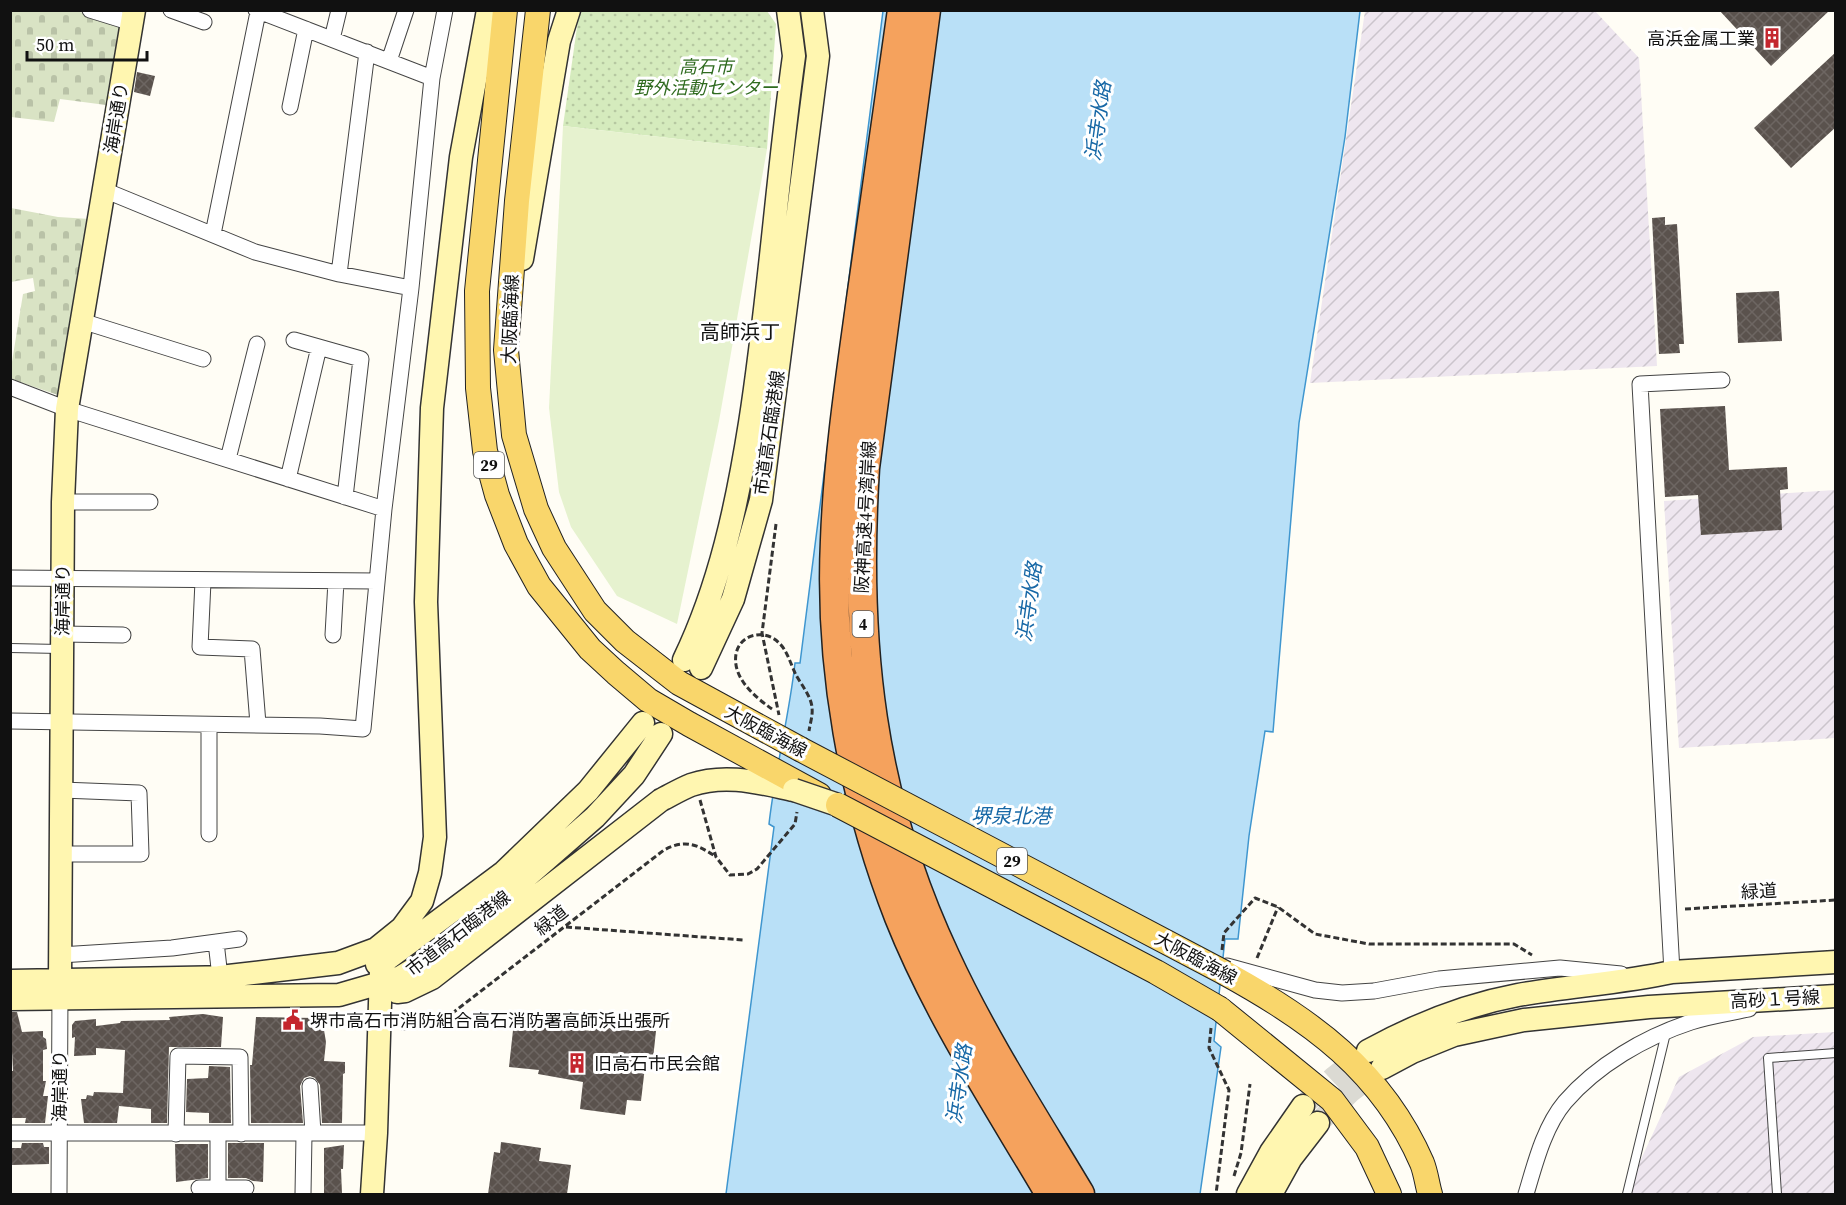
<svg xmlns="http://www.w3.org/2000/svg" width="1846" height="1205" font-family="'Source Serif 4','Noto Sans JP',serif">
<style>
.industrial{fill:url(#industrial-furrows)}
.cemetery{fill:url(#cemetery-stones)}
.park{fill:url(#park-dots)}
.pitch{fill:#e6f2cf}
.water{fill:#b9e0f7;stroke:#3f96cf;stroke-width:1.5}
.building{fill:url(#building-cross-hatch)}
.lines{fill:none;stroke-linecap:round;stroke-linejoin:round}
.secondary-tunnel{stroke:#dbdad3;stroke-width:22;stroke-dasharray:22 11;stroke-linecap:butt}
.lane-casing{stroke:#444;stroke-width:10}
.street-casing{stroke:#444;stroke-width:17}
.secondary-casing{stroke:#333;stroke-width:25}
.primary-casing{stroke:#222;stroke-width:26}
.highway-casing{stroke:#222;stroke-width:31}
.path{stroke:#333;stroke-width:3;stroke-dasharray:6 3;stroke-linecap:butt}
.lane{stroke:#fff;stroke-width:8}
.street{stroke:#fff;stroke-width:15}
.secondary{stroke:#fff6b0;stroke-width:22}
.primary{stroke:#f9d66b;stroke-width:24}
.highway{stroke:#f5a25d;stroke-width:28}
.secondary-bridge-casing{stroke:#333;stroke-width:25;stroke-linecap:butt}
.primary-bridge-casing{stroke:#222;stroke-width:26;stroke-linecap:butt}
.secondary-bridge{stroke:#fff6b0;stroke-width:22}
.primary-bridge{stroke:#f9d66b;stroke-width:24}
.labels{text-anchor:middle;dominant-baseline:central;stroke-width:6;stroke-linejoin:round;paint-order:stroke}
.shield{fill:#fff;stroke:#585858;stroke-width:1.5}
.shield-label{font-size:16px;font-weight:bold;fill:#111}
.poi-label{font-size:18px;fill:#111;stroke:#fff;text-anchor:start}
.park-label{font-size:18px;font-style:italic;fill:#2f6b1f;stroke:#fff}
.street-label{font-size:18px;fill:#111;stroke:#fff}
.water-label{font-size:20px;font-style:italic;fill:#1768a6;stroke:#fff}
.neighbourhood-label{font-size:20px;fill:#111;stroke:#fff}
</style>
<defs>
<pattern id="industrial-furrows" width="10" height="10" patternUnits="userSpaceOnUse" patternTransform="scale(1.5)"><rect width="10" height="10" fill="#eee6ef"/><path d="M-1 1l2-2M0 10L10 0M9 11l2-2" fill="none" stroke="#cbc4cc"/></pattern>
<pattern id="cemetery-stones" width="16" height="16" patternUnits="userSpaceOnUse" patternTransform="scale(1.5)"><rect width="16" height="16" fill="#d9e3c4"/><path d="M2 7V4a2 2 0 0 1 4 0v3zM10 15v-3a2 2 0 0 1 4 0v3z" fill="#b9c2a7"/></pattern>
<pattern id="park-dots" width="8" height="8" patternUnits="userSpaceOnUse" patternTransform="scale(1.5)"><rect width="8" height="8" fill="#d5ebbd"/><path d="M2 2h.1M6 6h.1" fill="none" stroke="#b6c8a1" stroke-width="1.8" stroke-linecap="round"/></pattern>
<pattern id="building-cross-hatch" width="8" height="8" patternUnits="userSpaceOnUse" patternTransform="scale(1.5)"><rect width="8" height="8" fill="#5a524d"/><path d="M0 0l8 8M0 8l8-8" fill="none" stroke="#6d6662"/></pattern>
</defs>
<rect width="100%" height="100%" fill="#fffdf5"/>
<path class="industrial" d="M1365,11H1595L1639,58L1657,366L1310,383Z
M1835,490V738L1679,748L1664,501Z
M1835,1032V1194H1625L1679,1077L1753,1037Z"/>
<path class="cemetery" d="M10,11H76L122,23L106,105L60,99L54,122L11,117Z
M11,208L58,217L90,219L58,395L11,379V368L23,294L35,291L33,278L11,282Z"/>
<path class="park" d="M582,11H767L776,24L767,149L563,126L579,13Z"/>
<path class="pitch" d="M563,126L767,149L719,421L677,624L617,596L571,527L559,492L549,408Z"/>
<path class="water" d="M883,11H1360L1345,137L1299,423L1273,732L1265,731L1249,836L1238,939H1225L1214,1041L1221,1047L1200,1194H726L774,827L769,824C775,770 789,717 795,663H800Z"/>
<path class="building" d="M1719,10H1830L1771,66Z
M1836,52V127L1791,168L1754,128Z
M137,72L155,76L150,96L134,92Z
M1665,217V225L1677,224L1684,344H1679L1680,353L1659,354L1652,218Z
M1779,291L1782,341L1738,343L1736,293Z
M1725,406L1729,470L1787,467L1788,489L1780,490L1782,530L1701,535L1698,495L1665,497L1660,409Z
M10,1012H17L22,1032L43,1031V1037L46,1039L47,1049L43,1050V1081H46L43,1096H48L45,1123H25L26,1118H10V1071H13Z
M203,1014L223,1017L221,1047H169L167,1123H151V1109L119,1106L117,1123H84L81,1099H86L87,1095L93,1096L94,1092L123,1093L125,1050L96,1048V1055L74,1056L75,1037L72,1038V1025L75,1021L96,1019V1026L120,1023L121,1021L170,1020L169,1017Z
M256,1017L316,1018V1023L323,1024L326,1042L324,1061L345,1062V1073L343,1074L342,1123H322L320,1085L315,1078L310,1076L304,1078L300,1086L303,1123H251L250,1065H252Z
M591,1018L637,1024L636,1028L656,1031L653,1059L646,1058L641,1101L627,1100L625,1115L580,1109L583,1082L538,1074L539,1070L509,1067L514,1021L590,1031Z
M209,1066L230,1067L231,1123H209V1113L186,1112L187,1079L208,1078Z
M501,1142L541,1148L539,1161L571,1165L567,1194H488L494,1152L500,1153Z
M22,1143H43L44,1147H49V1164L12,1165V1148H21Z
M228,1143H264L263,1182L253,1181L246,1178H228Z
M175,1144H208V1178L176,1182Z
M344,1145L343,1169H341L342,1194H324V1148Z"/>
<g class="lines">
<path class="secondary-tunnel" d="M1307,1102L1333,1078L1366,1052
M1318,1123L1350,1092L1382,1068"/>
<g class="lane-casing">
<path id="lane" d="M10,648L60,649
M1627,1194L1666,1033
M1777,1194L1768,1058L1836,1053"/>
</g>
<g class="street-casing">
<path id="street" d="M90,10L132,23
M171,10L204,22
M256,10L432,78
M332,39L339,10
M389,61L406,10
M290,107L306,29
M104,190L255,252L339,274L411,288
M213,234L258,12
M339,274L367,52
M88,323L203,359
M294,340L361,359L345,497
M10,387L67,409L384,509
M228,459L257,344
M288,479L319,347
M63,502H150
M10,578L377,581
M203,581L200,647L252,649L258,724
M62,634L123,635
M333,635L336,581
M10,721L320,726L363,729L384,509L411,288L432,78L445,10
M209,834V725
M61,854H141L139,793L62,790
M216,942L220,977
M60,955L172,948L239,939
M1227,966L1315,990L1342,993L1374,991L1439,979L1560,968L1621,974
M1672,972L1640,384L1722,380
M310,1086L313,1133
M10,1133H376
M176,1134L178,1056L240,1057L241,1134
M218,1134V1189
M199,1188H246
M59,1194L60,989
M303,1194L304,1134
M1526,1194C1535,1164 1544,1127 1565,1102C1597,1065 1645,1037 1691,1022C1710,1016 1730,1013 1749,1009"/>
</g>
<g class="secondary-casing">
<path id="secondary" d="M522,259L559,41L569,10
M684,660C720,585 737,505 750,423C769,302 777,178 794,56L788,10
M701,668L733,599L761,500L818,56L812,10
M377,964L382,963L504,872L588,791L643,723
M220,977L338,963L376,949L402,928L422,901L430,873L435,837L426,602L432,408L461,157L488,10
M60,980L63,502L67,409L134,10
M10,981L234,977
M397,992L405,991L432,978L661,800C671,795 681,789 691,785C726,773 760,783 794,790
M10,999L339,995L401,977L424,963L453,941L595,817L634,775L661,734
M1368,1051C1415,1025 1465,1005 1518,995C1569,986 1621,983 1672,972L1836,962
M1382,1068L1412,1052L1454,1035L1524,1020L1649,1007L1836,996
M372,1194L376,1133L381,971
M1248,1194L1271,1152L1303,1106
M1271,1194L1291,1158L1318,1123"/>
</g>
<g class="primary-casing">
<path id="primary" d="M505,10L477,291L478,388L485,451L497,495L516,544L539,586L590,649L616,673L648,700L689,724L819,795
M538,10L517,201L506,350L514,435L536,509L554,548L595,611L625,641L679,683L800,749
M1225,973C1311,1020 1382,1071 1422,1163C1426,1173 1427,1184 1430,1194
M1220,1009L1332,1100L1367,1147L1389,1194"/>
</g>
<g class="highway-casing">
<path id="highway" d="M902,10C889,107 875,203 861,299C850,379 838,459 835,540C829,667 853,799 899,917C938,1015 997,1104 1050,1194
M926,10L865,468C854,643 870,797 946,958C984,1040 1034,1117 1080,1194"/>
</g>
<path class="path" d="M776,524L762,633L779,715
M772,709C755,697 732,678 736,654C740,633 766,629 779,643C787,650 791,665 796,675C801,684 812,698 812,708C813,715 810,724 809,731
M700,800L716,857L730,875L748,874L757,869L795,824L797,812
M1685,909L1836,900
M566,927L743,940
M1222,950L1224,933L1255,898L1278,907L1315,934L1369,944H1514L1532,955
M1257,958L1278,907
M1211,1028L1209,1048L1229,1090L1216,1194
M401,1029L419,1028L446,1018L664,850C685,839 696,844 715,856
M1234,1176L1241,1153L1250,1084"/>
<use href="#lane" class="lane"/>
<use href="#street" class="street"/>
<use href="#secondary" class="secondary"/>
<use href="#primary" class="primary"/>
<use href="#highway" class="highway"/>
<g class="secondary-bridge-casing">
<path id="secondary-bridge" d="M794,790L838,805"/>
</g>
<g class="primary-bridge-casing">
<path id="primary-bridge" d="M800,749L1225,973
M838,805L1156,972L1220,1009"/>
</g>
<use href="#secondary-bridge" class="secondary-bridge"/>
<use href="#primary-bridge" class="primary-bridge"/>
</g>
<defs>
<g id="building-bare" transform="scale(1.62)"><path d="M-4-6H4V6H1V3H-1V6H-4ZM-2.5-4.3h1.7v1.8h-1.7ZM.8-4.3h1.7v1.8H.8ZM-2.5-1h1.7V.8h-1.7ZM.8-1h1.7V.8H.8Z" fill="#c4262e" stroke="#fff" stroke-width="2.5" paint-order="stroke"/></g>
<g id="civic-bare" transform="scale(1.62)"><path d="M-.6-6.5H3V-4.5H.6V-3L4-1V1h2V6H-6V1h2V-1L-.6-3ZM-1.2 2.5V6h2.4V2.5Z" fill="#c4262e" stroke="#fff" stroke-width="2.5" paint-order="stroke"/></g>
</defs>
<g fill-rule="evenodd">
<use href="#building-bare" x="1772" y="38"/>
<use href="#civic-bare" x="293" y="1020"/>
<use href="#building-bare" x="577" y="1063"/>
</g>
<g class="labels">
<g class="shield">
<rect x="474" y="452" width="30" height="26" rx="4.5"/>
<rect x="852.5" y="611" width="21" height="26" rx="4.5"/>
<rect x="997" y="848" width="30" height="26" rx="4.5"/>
</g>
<g class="shield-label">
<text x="489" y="465">29</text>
<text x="863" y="624">4</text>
<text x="1012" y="861">29</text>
</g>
<g class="poi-label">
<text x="1755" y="38" text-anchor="end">高浜金属工業</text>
<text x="310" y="1020">堺市高石市消防組合高石消防署高師浜出張所</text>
<text x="594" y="1063">旧高石市民会館</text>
</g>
<g class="park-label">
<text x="706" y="66">高石市<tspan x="706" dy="21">野外活動センター</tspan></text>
</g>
<g class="street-label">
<text transform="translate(116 118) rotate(-81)">海岸通り</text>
<text transform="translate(510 319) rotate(-88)">大阪臨海線</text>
<text transform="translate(769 433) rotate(-82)">市道高石臨港線</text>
<text transform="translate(865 517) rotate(-87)">阪神高速4号湾岸線</text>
<text transform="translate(62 600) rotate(-90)">海岸通り</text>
<text transform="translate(766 731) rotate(28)">大阪臨海線</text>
<text transform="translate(1759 891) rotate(-3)">緑道</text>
<text transform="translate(551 920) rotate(-38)">緑道</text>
<text transform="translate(458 933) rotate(-38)">市道高石臨港線</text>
<text transform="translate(1196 958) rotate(28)">大阪臨海線</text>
<text transform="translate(1775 999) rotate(-3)">高砂１号線</text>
<text transform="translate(59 1086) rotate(-90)">海岸通り</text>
</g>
<g class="water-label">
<text transform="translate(1098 121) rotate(-82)">浜寺水路</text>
<text transform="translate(1029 602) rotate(-82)">浜寺水路</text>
<text x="1011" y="816">堺泉北港</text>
<text transform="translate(959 1084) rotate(-82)">浜寺水路</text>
</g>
<g class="neighbourhood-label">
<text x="740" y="332">高師浜丁</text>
</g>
</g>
<rect width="1846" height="1205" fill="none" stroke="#111111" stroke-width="24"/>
<path d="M27 51v9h120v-9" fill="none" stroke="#111111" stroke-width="3"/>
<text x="36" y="51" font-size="18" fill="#111111" stroke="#ffffff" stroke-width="4.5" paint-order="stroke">50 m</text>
</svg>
